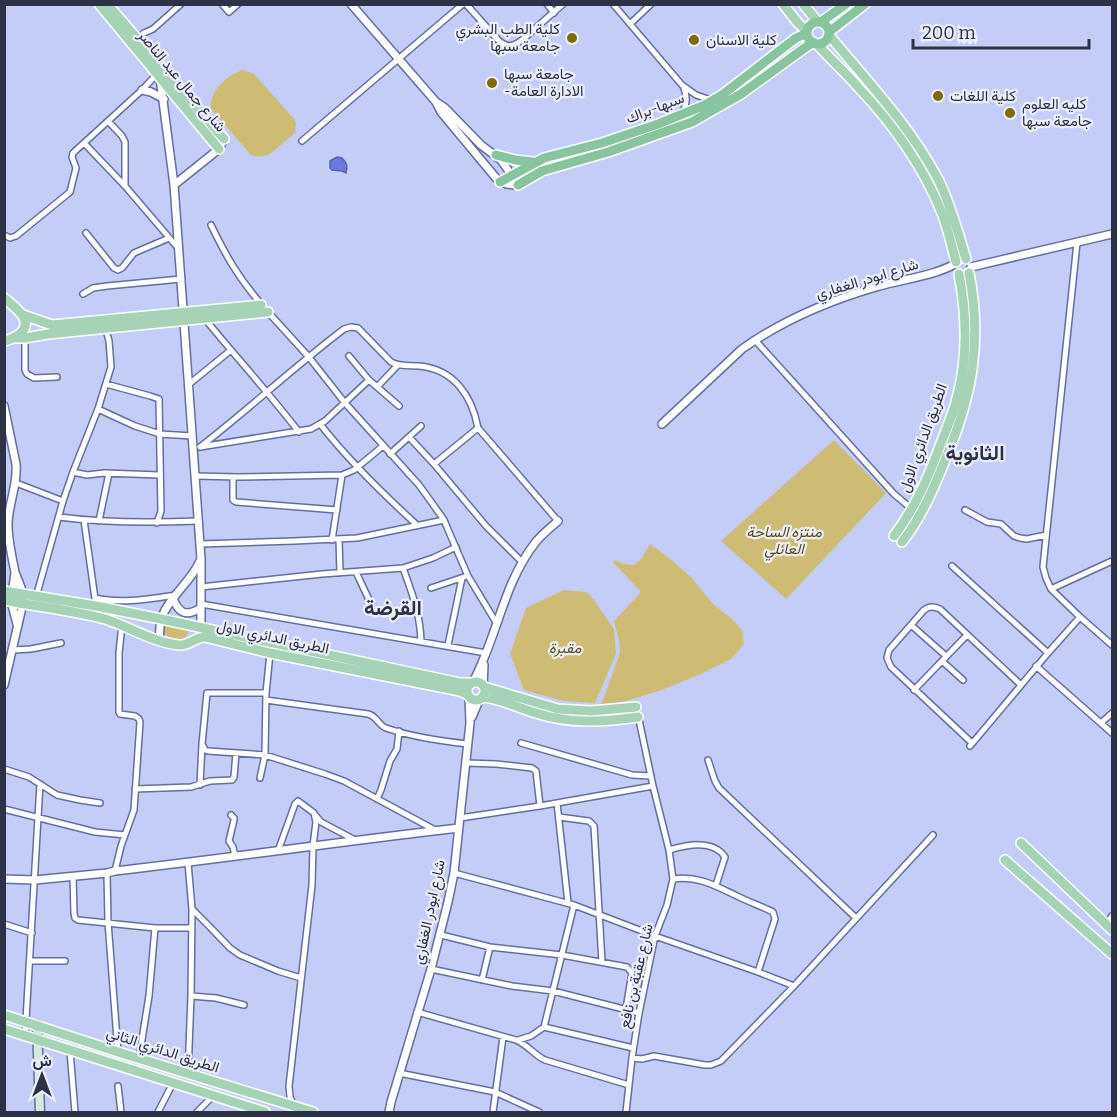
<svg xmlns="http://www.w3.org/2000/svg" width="1117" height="1117" font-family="Bitter,Vazirmatn,serif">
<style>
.green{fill:#cebc75}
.water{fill:#6b78de;stroke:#5963b1;stroke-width:1.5}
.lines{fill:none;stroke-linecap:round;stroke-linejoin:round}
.minor-casing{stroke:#656e9e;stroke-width:8}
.tertiary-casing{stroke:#656e9e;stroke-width:10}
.secondary-casing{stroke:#656e9e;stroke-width:11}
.primary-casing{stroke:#fff;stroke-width:12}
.trunk-casing{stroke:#fff;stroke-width:12}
.minor{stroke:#fff;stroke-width:5}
.tertiary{stroke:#fff;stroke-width:7}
.secondary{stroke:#d2e9db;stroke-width:8}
.primary{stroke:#a6d3b6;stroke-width:9}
.trunk{stroke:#88c49e;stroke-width:9}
.poi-dot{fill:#7f6b04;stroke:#edeffb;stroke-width:2}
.labels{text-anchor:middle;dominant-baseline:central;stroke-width:4.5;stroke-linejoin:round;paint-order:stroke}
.poi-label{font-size:15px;fill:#2e3247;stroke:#edeffb;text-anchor:start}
.street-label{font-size:15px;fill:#2e3247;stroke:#edeffb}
.park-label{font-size:15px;font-style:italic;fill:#5b4e18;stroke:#edeffb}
.district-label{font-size:21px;font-weight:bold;fill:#2e3247;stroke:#edeffb}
</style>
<rect width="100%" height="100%" fill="#c3cdf8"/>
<path class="green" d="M242,70L253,73L295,120L296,124L295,133L270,154C263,157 258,157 251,155L211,109C209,91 226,76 242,70Z
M834,440L886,493L786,599L721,541Z
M650,544L669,558L691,577L713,604L732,619L742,630L744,644L731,659L703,673L662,690L626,701L601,705L620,653L619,641L614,621L641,592L613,562L615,560L623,564L634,565L642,558Z
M564,590L586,592L591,596L614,629L616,654L595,703L564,701L524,690L510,654L526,608Z
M173,624L190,628L186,637C174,643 169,641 162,629L165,625Z"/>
<path class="water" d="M337,157L342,158C347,163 348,166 346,173L342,171L332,170L330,168V161Z"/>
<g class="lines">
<g class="minor-casing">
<path id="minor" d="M222,4L229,12L238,4
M466,4L498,40C507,48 513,47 522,40L563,4
M547,4L554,13
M613,4L682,85L696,95L711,100
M630,24L651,4
M136,40L144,33L153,29L181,4
M682,114C686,105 688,98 684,89
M108,121L122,136L125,142V186L178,248
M302,141L463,4
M84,143L125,186
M211,225C226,256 238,277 261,304
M86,233L114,268L118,270L122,268L134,253L169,238
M4,235L10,238L16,236L70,192L76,168L72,157L73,153L142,90L157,74
M1077,243L1043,567L1046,578L1051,589L1080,617L1112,645
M83,294L93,288L107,286L181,279
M267,311L308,356L345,403L419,485L432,503L444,520L449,532L468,576L497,624
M205,319C236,357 269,393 299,432
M25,338V370L27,374L34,378L57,377
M755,340L894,494L913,510
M349,356L369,380L399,406
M106,384L150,396L159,399L161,511L157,523
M188,385L231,350
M377,387L397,366
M98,409L135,426L160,434L192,436
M320,424C349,461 383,494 417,525
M478,428L558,521
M409,437L434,464L486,526L522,562
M200,447C249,409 294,367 344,329L351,327L358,328L391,362C400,367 409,365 419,366C454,369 472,396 478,428L434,464
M200,447L311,429L325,421L369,380
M390,454L421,426
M73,472L87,475L104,473L160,475
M195,476L238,477L342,475L354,470L383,446
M233,477V500L236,502L337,510
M16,483L63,501
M965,510L987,522L1001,524L1014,536L1020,538L1027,539L1046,535
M59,517C105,523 151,523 198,521
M84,520L96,606
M99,521L109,473
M339,539L340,573
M332,540L342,475
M200,544L294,541L357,538L444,520
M952,566L1048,653
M403,568C412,593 420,613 421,641
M356,572L371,604
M201,587L322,574L403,568L433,558L456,547
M431,588L464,577
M1051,589L1112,561
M36,597L63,501L73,472L98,409L111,367L109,341L105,326
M95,598C122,604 149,599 176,595
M201,604L486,653
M911,625L946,656
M448,645L462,578
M13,650L31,649L61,643
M942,661L963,680
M1036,666L1112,733
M914,690L967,635
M266,700L368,714C377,716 378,725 386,728C412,737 440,741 468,744
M1101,723L1112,713
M521,743L632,775L651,776
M972,743L891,667L887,658L889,650L924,610C929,606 934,606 940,609L1021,685
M202,744L205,750L208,751L265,755L325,774L344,781L435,830
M970,746L1048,653L1080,617
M708,760L715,781L719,788L856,918
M466,763L496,764L532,768L536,771L540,806
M4,769L29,777L57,795L80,800L100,803
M260,778L265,755L266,693L270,653
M200,785L202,744L207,693H266
M135,789L191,787L210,781L232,780L234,777L236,753
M377,799L381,790L390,761L397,749L399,731
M557,803L568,903
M4,809L95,832L125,835
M231,815L234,818V820L229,841L233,847L235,856
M316,816L321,822L355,840
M559,817L589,821L594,826L602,962
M460,818L540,806L653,786
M669,850C687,845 713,839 725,857L716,885
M278,851L295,804L298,801L314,813L316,822L313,846L312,885L289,1086L290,1097L294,1106
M188,863L192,909L209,926L230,948L240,955L278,971L301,978
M115,871L121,846L134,810L140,722L139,719L135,716L120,714L119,712V653L122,625
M107,873L108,922L118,1052
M454,873L574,905L655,936L758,972L794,986
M73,876L74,913L75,918L78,920L155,928H192
M673,879C697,875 716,886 737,896C749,902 761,906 773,912L775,919L758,972
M4,924L32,933
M1106,924L1112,916
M441,935L490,947L562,955L627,967L632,973L626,1009
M30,961H65
M431,969L512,986L553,991L639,1013
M482,980L490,947
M191,996L216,998L244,1005
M417,1012L516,1040C528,1045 534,1055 545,1060L629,1085
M544,1027L574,905
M25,1036L40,784
M518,1040L531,1036L544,1027L633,1048
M70,1051L75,1112
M139,1058L149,996L155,928
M632,1058L642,1059L654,1056L705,1065H711L721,1061L794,986L933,835
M399,1073L495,1092L539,1112
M188,1074L191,996L192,909
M118,1086L121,1112
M158,1112L173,1083
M197,1112L213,1096
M493,1112L503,1037
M626,1112L632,1058L639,1013L655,936L667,905L673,879L669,850L653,786L638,715"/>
</g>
<g class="tertiary-casing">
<path id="tertiary" d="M351,4L436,102L441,112L496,178L506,184L518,185
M160,78L174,185L188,378L201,559V632
M142,90L151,92L164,99
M436,102L445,108L481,145L501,160L508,170L512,180
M174,185L219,149L224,139
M971,267L1112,234
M4,406L16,464C18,485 8,504 8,525C8,538 12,558 15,572C19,584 24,590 23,603L4,685
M662,424L742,349C783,320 828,301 876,287C902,279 931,277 955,264
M15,573L11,601L17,624
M173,599C180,615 187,616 201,608
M159,641C160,634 159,625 162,617C169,597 191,582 200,561
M473,682C497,638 503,584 535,543C541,535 550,528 558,521
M483,686L484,665
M472,717L480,698
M4,879L35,880L107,873L115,871C230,858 344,841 459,828
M389,1112L391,1102L431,969L448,902L454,873L470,723L469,696"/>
</g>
<g class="secondary-casing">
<path id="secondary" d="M37,1025L40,1112"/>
</g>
<g class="primary-casing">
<path id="primary" d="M99,4L219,149
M783,4L798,23L807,31
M803,4L818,22
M108,5L224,139
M829,35C867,81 911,127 939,181C951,206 958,233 966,259
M817,44C830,59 845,72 858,87C893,124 923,166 942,213C948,229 952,246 956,262
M4,298C10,303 18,309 22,315C32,329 17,338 4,341
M23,315L52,325L261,305
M14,338H25L48,334L268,312
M894,536C913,511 926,483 937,454C943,437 951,420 956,402C968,361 967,316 959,274
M902,542C920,519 932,492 943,465C971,400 983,344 969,273
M4,591L96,606L161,619L460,683H471
M4,600C38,607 72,610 105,619C130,627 152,642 179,645C189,646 195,637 205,637L270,653L460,691L468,695
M467 691a9 9 0 1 1 18 0a9 9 0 1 1-18 0Z
M484,687L558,709L591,711L636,707
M482,697C500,698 518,708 536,713C569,724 604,722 638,717
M1021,843L1112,930
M1005,860L1112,954
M4,1015L118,1052L313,1112
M4,1029L265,1112"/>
</g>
<g class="trunk-casing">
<path id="trunk" d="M821,22L846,4
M807 33a11 11 0 1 1 22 0a11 11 0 1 1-22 0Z
M829,32L865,4
M496,155L515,160L533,162
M500,182L544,158L602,143L658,124L705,105L722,95L796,38L807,33
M518,185L542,171L608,152L692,122L741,94L813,42"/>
</g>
<use href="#minor" class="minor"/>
<use href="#tertiary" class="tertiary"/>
<use href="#secondary" class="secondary"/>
<use href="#primary" class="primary"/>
<use href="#trunk" class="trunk"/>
</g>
<g class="poi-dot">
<circle cx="572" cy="38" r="6"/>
<circle cx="694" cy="40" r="6"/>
<circle cx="492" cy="83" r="6"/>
<circle cx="938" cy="96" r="6"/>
<circle cx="1010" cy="113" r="6"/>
</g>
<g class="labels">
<g class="poi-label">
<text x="560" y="29" text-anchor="end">كلية الطب البشري<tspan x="560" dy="17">جامعة سبها</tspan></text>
<text x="706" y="40">كلية الاسنان</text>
<text x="504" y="74">جامعة سبها<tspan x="504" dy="17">-الادارة العامة</tspan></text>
<text x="950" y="96">كلية اللغات</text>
<text x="1022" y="104">كليه العلوم<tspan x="1022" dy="17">جامعة سبها</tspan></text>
</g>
<g class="street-label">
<text transform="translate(182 81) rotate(50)">شارع جمال عبد الناصر</text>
<text transform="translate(655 108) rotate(-21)">سبها-براك</text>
<text transform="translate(867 279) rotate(-17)">شارع ابودر الغفاري</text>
<text transform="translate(923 438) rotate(-70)">الطريق الدائري الاول</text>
<text transform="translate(273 637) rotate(12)">الطريق الدائري الاول</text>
<text transform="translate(429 912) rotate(-78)">شارع ابودر الغفاري</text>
<text transform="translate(636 976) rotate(-77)">شارع عقبة بن نافع</text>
<text transform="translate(163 1050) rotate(18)">الطريق الدائري الثاني</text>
</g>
<g class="park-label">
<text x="784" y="532">منتزه الساحة<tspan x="784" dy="17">العائلي</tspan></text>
<text x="565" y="648">مقبرة</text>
</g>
<g class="district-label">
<text x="975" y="453">الثانوية</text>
<text x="393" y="608">القرضة</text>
</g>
</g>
<rect width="1117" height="1117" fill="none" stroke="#2e3247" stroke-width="12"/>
<g transform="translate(42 1075)" stroke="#edeffb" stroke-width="4.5" paint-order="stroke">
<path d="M0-4.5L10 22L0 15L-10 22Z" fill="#2e3247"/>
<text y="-9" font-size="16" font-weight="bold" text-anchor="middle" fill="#2e3247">ش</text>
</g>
<path d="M913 39v9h176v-9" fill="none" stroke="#2e3247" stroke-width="3"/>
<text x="922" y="39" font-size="18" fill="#2e3247" stroke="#edeffb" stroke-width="4.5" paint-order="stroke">200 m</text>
</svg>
